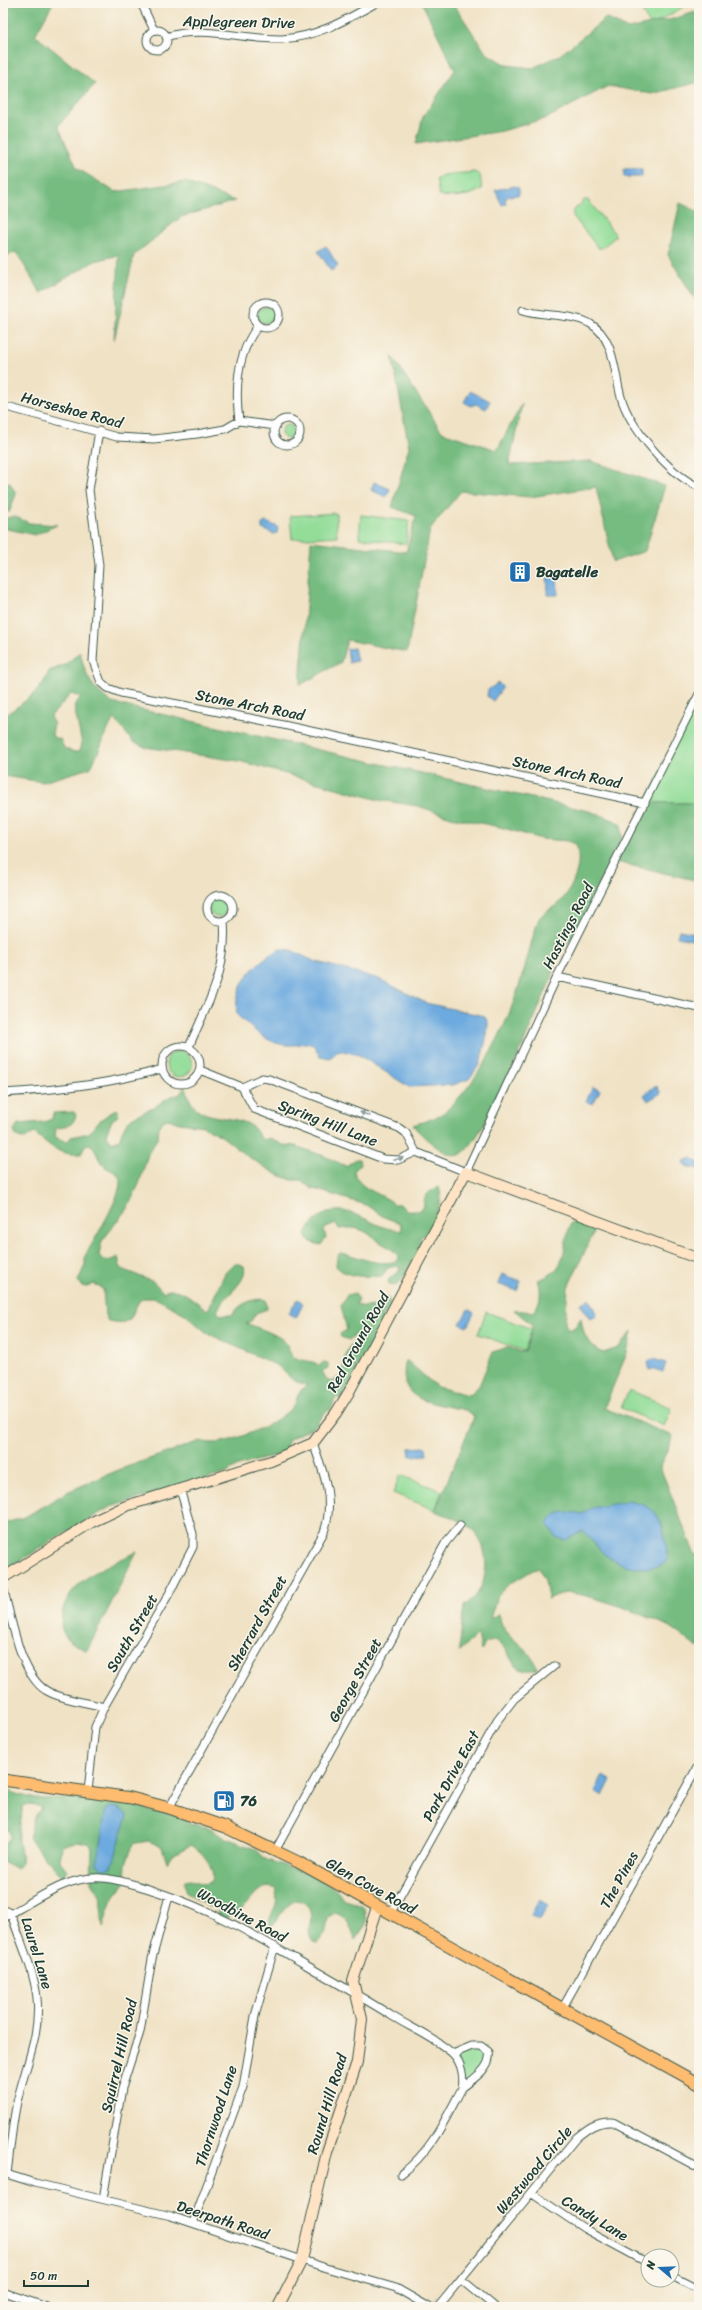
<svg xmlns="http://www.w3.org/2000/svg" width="702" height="2310" font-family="Sriracha,sans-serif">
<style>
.green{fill:#93dd99;stroke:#598d66}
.forest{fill:#76bc81;stroke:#4a7c5a;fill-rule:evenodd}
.water{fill:#6daadf;stroke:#46748a}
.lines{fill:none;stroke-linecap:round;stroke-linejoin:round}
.street-casing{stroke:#3e564a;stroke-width:9}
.secondary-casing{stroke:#3e564a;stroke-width:12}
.primary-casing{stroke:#3e564a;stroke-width:13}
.street{stroke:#fff;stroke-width:7}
.secondary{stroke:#fee4c5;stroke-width:10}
.primary{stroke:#fdbc6f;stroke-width:11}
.oneway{fill:#8f9e9a}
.labels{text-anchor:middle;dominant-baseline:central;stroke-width:3;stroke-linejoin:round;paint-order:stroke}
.street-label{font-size:15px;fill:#1f3d34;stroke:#fbf7ec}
.poi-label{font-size:15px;font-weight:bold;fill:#1f3d34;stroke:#fbf7ec;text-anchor:start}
</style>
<rect width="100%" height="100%" fill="#fbf7ec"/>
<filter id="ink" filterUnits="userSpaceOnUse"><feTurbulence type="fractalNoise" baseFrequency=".025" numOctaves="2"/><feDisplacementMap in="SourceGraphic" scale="8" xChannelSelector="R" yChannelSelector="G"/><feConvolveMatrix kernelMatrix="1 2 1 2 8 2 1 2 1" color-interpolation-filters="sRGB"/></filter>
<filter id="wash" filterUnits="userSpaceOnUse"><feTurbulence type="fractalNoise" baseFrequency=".012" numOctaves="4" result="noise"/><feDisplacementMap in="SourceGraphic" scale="16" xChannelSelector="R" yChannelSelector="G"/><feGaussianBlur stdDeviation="0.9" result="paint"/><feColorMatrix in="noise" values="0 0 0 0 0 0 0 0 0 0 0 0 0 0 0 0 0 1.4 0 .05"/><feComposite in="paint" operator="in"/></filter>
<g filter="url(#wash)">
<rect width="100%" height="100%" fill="#f0e2c5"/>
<path class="green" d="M637,3H690L651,26Z
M474,172L480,175L482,189C472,196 450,199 439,195L436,179L443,175Z
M584,200H588L615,234V237L602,248H598L573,216V211Z
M258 315a8 8 0 1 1 16 0a8 8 0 1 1-16 0Z
M281 432a7 7 0 1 1 14 0a7 7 0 1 1-14 0Z
M336,513L337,536L292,539L290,516Z
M361,515L409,521L406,544L359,538Z
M699,694V803H645Z
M209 908a9 9 0 1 1 18 0a9 9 0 1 1-18 0Z
M166 1064a13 13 0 1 1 26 0a13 13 0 1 1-26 0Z
M486,1312L532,1329L524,1351L478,1334Z
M629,1390L672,1408L664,1426L621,1408Z
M400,1475L442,1491L435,1510L393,1493Z
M472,2046L486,2047L488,2064L462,2088L457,2059L459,2052Z"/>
<path class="forest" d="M3,3H53L35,35L95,84L58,126L77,168L115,192L186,182L235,201L181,217L134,255L114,340L119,255L95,261L41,293L16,252L3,258Z
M422,3H453L486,53L506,65L533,68L560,55L606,18L628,29L673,19L699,11V82L652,94L608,86L547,118L502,131L416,144L423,117L455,70Z
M680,203L699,212V306L668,255Z
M392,356L442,432L497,450L522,404L509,465L591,461L665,486L645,551L613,562L596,487L530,497L461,491L430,529L407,652L347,640L341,662L300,685L311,541L406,552L416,516L392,507L409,447Z
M3,481L10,483L16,494L9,513L3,501Z
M14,516L29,523L57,525L35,535L3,528V519Z
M80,652C86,678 91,687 112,703L589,811L614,820L621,825L622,838L578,930L556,956L552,977L545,993C534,1019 481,1149 459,1155C446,1159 420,1134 413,1125C425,1121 439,1118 448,1109C481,1078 506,1028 519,986C527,963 531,940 539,918C545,911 554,908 561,901C573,889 584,861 575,844L568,841L541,839L500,827L451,817L418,806L379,800L239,761L145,747L133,742L114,718C104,735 100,752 90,768L43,782L3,776V715L7,714C24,702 42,691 49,671L65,665ZM71,694L81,697L74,706L82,744L80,751L75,752L64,748L60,739L53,737L52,734L54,724L50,717Z
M645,803H699V881L616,862Z
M185,1087C188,1092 188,1097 191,1102C202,1121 231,1115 248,1124C255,1127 258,1135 263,1140L270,1138L283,1145L295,1146L324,1156L346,1166L356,1159H359L360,1165L354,1171C357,1190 383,1193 394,1204H400L406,1211H419L424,1207C422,1197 429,1191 438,1187C445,1195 436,1225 428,1233C427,1235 422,1236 420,1237L423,1244L421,1252C409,1260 407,1278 395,1286L389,1284L388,1280L392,1276L398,1273L400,1268L397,1266L388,1268L382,1276C368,1277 346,1278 336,1266L337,1257L340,1253C362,1256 373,1267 397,1261L398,1256C393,1250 390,1248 383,1244C366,1233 362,1225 339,1229L336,1223L326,1227L324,1231L326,1237L321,1245L311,1242L305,1236C307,1230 310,1226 315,1221C336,1199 361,1218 383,1227C389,1229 396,1230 402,1231L400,1223L384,1217L366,1205L311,1188L301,1180H292L276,1174L244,1154L223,1137L203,1126L179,1123L169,1119L164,1120L159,1126L158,1137L148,1154L139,1184L128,1207L102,1241L99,1255C103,1263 112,1261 118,1257L120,1266L124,1270L154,1282L163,1292C181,1284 194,1302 208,1310L225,1273L234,1264H240L244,1266C249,1283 222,1296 217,1312L221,1315H233C238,1304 255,1297 266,1300L267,1309L256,1313L251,1321L246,1323C257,1328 276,1333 285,1342C289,1347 288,1353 294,1357C301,1362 316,1360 319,1366L324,1362L328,1363V1368L322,1371L327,1380L331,1382L342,1375C343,1368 345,1355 348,1349C351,1342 360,1343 357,1333L349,1340L341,1337L340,1334L347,1330L341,1306L347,1295L355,1293L359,1301L355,1303L363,1307L377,1306L378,1301L383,1300L385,1295L390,1301V1308L383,1316L382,1325L342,1399L336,1397L331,1409L324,1413L315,1426L289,1439L284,1453L238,1466L227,1473L110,1507L48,1543L3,1572V1526L6,1523L25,1517L67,1492L121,1469L200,1441C204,1442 209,1443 213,1443C231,1444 280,1422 291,1408C298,1400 297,1391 307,1385L294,1381L278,1366L207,1333L185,1314L155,1298H144L139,1301L130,1319L123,1323L108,1321L105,1315L103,1289L94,1284L87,1287L81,1286L78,1281L85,1265V1256C93,1242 122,1195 120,1181C119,1170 108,1171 103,1165C98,1160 97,1151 90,1144L85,1145L81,1154C56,1155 52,1146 34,1133L25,1139L16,1136L14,1130L18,1124L44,1122L52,1119L53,1113L74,1112L76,1115C73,1126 67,1127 56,1128L55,1137L67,1142L71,1137L89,1133L98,1122L115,1109L118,1110V1116L112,1120L106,1135L112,1143L119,1140C127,1115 133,1118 154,1107C165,1101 165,1096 179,1095Z
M576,1221L584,1223L594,1232L568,1287L565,1324L569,1330L575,1327L581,1318C583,1334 588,1347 603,1353L618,1348L632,1331L627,1353L604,1408L673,1436L660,1467L695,1555H699V1648C688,1643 681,1633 672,1628C651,1617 591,1594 569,1593C561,1593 555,1596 548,1599L545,1580L538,1567L508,1585L498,1595L490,1618L499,1614C502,1640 529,1642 537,1669C517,1673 516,1667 507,1652C504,1647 499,1644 496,1640L486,1643L481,1650L478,1634L459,1651L464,1606C491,1591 493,1545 469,1526C460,1519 445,1515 435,1511L474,1417C470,1410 461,1409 455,1408C423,1401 397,1399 406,1360L437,1387L469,1395L479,1386L493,1352L507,1347L521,1352L525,1351L533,1328L529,1322L514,1310L533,1312C541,1303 542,1292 538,1280C570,1270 561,1247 571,1223Z
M137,1552L87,1651C81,1647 71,1643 66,1637C60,1629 61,1623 62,1614C68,1579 109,1565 137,1552Z
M3,1788L16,1794L36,1799L68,1798L97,1793L142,1806L152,1812L173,1813L182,1816L189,1823L210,1828L221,1836L255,1849L267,1860L318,1876L335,1889L345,1900L359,1904L364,1908L366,1924L355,1940C352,1928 347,1916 335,1913L328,1917L325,1935L317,1943L313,1942C305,1932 313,1922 310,1912C307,1901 298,1897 290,1904C281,1911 278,1921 270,1928C266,1913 282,1908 275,1888L266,1887L257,1892L243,1908L216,1924L219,1902L209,1907L187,1892L184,1885L185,1881L190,1880L205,1884L212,1881C216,1868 202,1851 191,1845L172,1855L167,1863L162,1847L149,1841L136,1843L132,1847L126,1863L125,1883L112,1899L103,1927L100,1896L91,1882L92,1850L90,1844L78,1841L62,1846L60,1861L67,1870L63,1876C59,1874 32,1843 29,1838L34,1818L41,1808C35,1804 29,1803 22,1806C23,1817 19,1824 19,1835C18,1846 24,1855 20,1866L15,1868L3,1861V1848L11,1837L9,1830L3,1828Z"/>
<path class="water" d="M624,169H642V177H624Z
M515,186L519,188V195L508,196L505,200L506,204L502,205L495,190Z
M326,246L338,266L331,271L318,251Z
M470,391L490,401L486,409L476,404L471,406L464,402Z
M374,482L390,489L386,497L371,490Z
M266,522L278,527L277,533L274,534L262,529V524Z
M547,571H557L558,595H548Z
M354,648L357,661L349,663L347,649Z
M498,683L503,687L493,701L487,696L488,690Z
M679,930L694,933L692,940L677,937Z
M280,949L291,950L314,961L379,979L426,1003L484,1016L488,1022L487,1035L480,1064L469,1079L453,1085L409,1087L359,1055L339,1050L330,1058L320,1056L313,1044C304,1041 301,1045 292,1045C270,1047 252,1028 237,1015C233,986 254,962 280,949Z
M656,1085L661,1093L648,1101L644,1095Z
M593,1087L600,1090L593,1104L586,1101Z
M692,1158L696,1162H699V1169L688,1167L684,1164V1161Z
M502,1274L521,1281L517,1291L498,1284Z
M299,1299L303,1304L296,1318L289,1314L296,1301Z
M589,1299L597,1315L591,1319L580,1304Z
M468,1309L474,1313L467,1327L460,1324Z
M653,1359L666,1363L663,1372L654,1369L649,1370L647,1363Z
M426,1447L427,1455L410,1456L409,1448Z
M629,1501C635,1503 642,1504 648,1507C665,1516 666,1544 668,1561C651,1574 617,1567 602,1552C595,1545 591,1537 583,1531L566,1540L557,1538L548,1525C553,1510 568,1511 582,1514L591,1508Z
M603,1776L611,1780L603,1796L595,1791Z
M109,1807C118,1807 123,1809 127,1816L112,1867L104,1869L97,1864L105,1812Z
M539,1900L548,1905L540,1920L531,1915Z"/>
</g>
<g filter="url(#ink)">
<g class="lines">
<g class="street-casing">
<path id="street" d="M141,3L154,30
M147 40a10 10 0 1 1 20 0a10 10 0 1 1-20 0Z
M166,37C202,25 245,40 282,39C317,37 346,20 376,3
M253 315a13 13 0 1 1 26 0a13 13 0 1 1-26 0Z
M523,310C545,317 569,313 589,323C615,337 614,372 621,397C630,428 669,474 699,487
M3,406L117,437L154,439L197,434L225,429L239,421L276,426
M274 432a13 13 0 1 1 26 0a13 13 0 1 1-26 0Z
M239,421C235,389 237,353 258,326
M99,431L89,490L99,565L93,661L101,682L108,688L121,693L260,720L645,803
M207 908a13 13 0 1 1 26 0a13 13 0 1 1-26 0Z
M557,977L699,1008
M162 1065a19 19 0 1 1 38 0a19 19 0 1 1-38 0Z
M189,1047C208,1002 228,971 224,921
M200,1070L242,1087L254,1109L383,1159L398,1160L416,1152
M242,1087L262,1078L269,1079L399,1128L406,1133L416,1152L466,1172L557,977L699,694
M3,1093C57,1090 110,1084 162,1069
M3,1587C11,1616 20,1676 47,1691C63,1700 86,1702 104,1707
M88,1791L95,1727L104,1707L170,1592L193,1547V1534L180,1489
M169,1808L324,1532C335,1500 324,1474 313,1443
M275,1851L446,1542L460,1525
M3,1909L11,1914C20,1941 34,1970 37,1998C41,2034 25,2067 17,2102C12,2125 10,2150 7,2174
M390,1914L497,1721L514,1699L554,1666
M3,1918C33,1902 67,1875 102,1878C120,1879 138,1886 155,1891C210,1909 251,1933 301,1962C331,1980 362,1997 392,2016C411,2028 436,2038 453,2054C462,2063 464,2077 462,2088C445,2120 431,2152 401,2174
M562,2009L699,1764
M453,2054L472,2046H481L489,2052C492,2068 473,2079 462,2088
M3,2173L35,2183L171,2216L326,2268L396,2288L429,2307
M531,2193L585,2229L648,2263
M103,2199L122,2088L140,2032L152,1959L169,1896
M193,2223L243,2087L255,2016L275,1946
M672,2276L699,2290
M461,2279L495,2307
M3,2292L47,2307
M438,2307L576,2138C588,2128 597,2121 613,2122L699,2168"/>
</g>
<g class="secondary-casing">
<path id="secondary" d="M3,1578L92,1522L126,1506L271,1461L313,1443L336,1413L349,1392L466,1172L699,1259
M278,2307L302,2260L327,2152L357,2062L362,2019L353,1981L377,1907"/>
</g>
<g class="primary-casing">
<path id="primary" d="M3,1780L131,1798L169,1808L225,1827L298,1862L699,2084"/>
</g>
<use href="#street" class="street"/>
<use href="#secondary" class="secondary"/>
<use href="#primary" class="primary"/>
</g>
<defs><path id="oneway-solid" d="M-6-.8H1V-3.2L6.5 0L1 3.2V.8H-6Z"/></defs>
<g class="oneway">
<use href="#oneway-solid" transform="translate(365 1114) rotate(-159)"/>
<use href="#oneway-solid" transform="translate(398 1159) rotate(-14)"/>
</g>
</g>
<defs>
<g id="building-square" transform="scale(1.15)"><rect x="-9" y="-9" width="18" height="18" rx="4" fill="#1f6fb2" stroke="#fbf7ec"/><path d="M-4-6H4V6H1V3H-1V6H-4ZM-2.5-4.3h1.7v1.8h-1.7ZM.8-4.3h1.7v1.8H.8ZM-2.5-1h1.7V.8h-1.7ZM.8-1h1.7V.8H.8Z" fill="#fff"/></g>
<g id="fuel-square" transform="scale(1.15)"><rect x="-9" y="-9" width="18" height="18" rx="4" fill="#1f6fb2" stroke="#fbf7ec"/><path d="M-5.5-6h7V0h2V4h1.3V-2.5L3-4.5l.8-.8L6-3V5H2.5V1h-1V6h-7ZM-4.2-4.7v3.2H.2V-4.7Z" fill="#fff"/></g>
</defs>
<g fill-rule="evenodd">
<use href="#building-square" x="520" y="572"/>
<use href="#fuel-square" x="224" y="1801"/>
</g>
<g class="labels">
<g class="street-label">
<text transform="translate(239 22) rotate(1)">Applegreen Drive</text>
<text transform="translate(72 410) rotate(15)">Horseshoe Road</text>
<text transform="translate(250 705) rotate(11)">Stone Arch Road</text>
<text transform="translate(567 772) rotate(12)">Stone Arch Road</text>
<text transform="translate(568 926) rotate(-63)">Hastings Road</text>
<text transform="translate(328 1123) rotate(21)">Spring Hill Lane</text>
<text transform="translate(358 1342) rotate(-61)">Red Ground Road</text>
<text transform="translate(257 1623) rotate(-61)">Sherrard Street</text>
<text transform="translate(132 1633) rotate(-60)">South Street</text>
<text transform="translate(355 1680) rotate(-61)">George Street</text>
<text transform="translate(451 1776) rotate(-61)">Park Drive East</text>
<text transform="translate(619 1880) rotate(-61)">The Pines</text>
<text transform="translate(371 1886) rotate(29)">Glen Cove Road</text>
<text transform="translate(242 1915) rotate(28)">Woodbine Road</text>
<text transform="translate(37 1953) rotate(73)">Laurel Lane</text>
<text transform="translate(119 2056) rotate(-77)">Squirrel Hill Road</text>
<text transform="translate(327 2104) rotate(-73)">Round Hill Road</text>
<text transform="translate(216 2116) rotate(-72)">Thornwood Lane</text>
<text transform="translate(534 2170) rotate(-50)">Westwood Circle</text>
<text transform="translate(595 2218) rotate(31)">Candy Lane</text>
<text transform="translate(223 2220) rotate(18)">Deerpath Road</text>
</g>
<g class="poi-label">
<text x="536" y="572">Bagatelle</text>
<text x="240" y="1801">76</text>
</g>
</g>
<rect width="702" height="2310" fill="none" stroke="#fbf7ec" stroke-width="16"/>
<g transform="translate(660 2268) rotate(289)"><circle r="19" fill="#fbf7ec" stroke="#a3ada2"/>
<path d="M0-3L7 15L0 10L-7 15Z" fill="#1f6fb2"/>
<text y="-6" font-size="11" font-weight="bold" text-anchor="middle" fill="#1f3d34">N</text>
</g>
<path d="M24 2280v6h64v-6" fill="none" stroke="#1f3d34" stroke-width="2"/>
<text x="30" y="2280" font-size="12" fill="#1f3d34" stroke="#fbf7ec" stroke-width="3" paint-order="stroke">50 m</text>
</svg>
